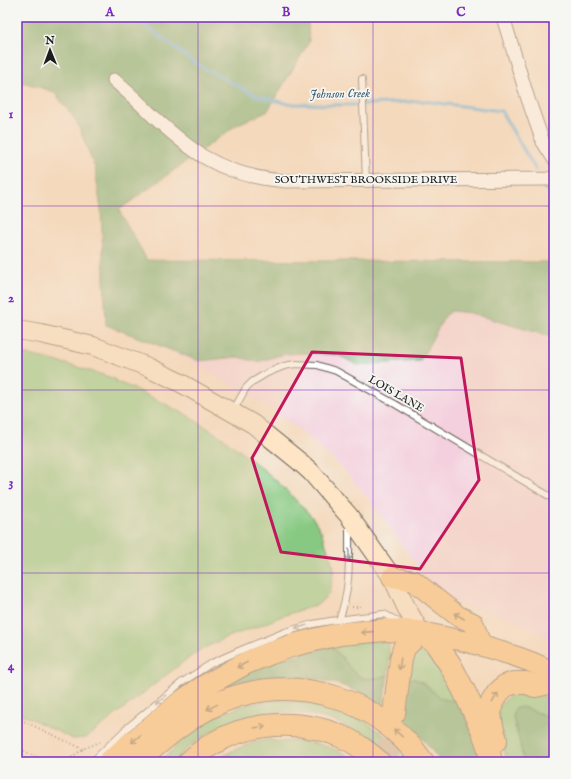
<svg xmlns="http://www.w3.org/2000/svg" width="571" height="779" font-family="'IM FELL English',serif">
<style>
.built{fill:#f4cfdd}
.green{fill:#87c982;stroke:#52724f}
.forest{fill:#6dad70;stroke:#446446}
.lines{fill:none;stroke-linecap:round;stroke-linejoin:round}
.stream{stroke:#61b1dc;stroke-width:3.5}
.highway-tunnel{stroke:#c9b39c;stroke-width:22;stroke-dasharray:22 11;stroke-linecap:butt}
.lane-casing{stroke:#685e54;stroke-width:8}
.street-casing{stroke:#685e54;stroke-width:15}
.secondary-casing{stroke:#685e54;stroke-width:20}
.primary-casing{stroke:#685e54;stroke-width:22}
.highway-casing{stroke:#685e54;stroke-width:24}
.path{stroke:#685e54;stroke-width:2;stroke-dasharray:1 3;stroke-linecap:butt}
.lane{stroke:#fff;stroke-width:6}
.street{stroke:#fff;stroke-width:13}
.secondary{stroke:#fde5c5;stroke-width:18}
.primary{stroke:#fbbd6e;stroke-width:20}
.highway{stroke:#fbbd6e;stroke-width:22}
.tram{stroke:#1c1c1c;stroke-width:1}
.oneway{stroke:#999}
.oneway2{stroke:#8c6c45}
.marked{fill:none;stroke:#c2185b;stroke-width:3;stroke-linejoin:round}
.grid{fill:none;stroke:#7b2cbf;stroke-width:1;stroke-opacity:0.55}
.labels{text-anchor:middle;dominant-baseline:central;stroke-width:3.5;stroke-linejoin:round;paint-order:stroke}
.street-label{font-size:11px;fill:#1c1c1c;stroke:#f6f6f2}
.water-label{font-size:12px;font-style:italic;fill:#385869;stroke:#f6f6f2}
.neatline{fill:none;stroke:#7b2cbf;stroke-width:1.5}
.grid-label{font-size:13px;text-anchor:middle;font-weight:bold;fill:#7b2cbf}
</style>
<rect width="100%" height="100%" fill="#f6f6f2"/>
<filter id="ink" filterUnits="userSpaceOnUse"><feTurbulence type="fractalNoise" baseFrequency=".025" numOctaves="2"/><feDisplacementMap in="SourceGraphic" scale="8" xChannelSelector="R" yChannelSelector="G"/><feConvolveMatrix kernelMatrix="1 2 1 2 8 2 1 2 1" color-interpolation-filters="sRGB"/></filter>
<filter id="wash" filterUnits="userSpaceOnUse"><feTurbulence type="fractalNoise" baseFrequency=".012" numOctaves="4" result="noise"/><feDisplacementMap in="SourceGraphic" scale="16" xChannelSelector="R" yChannelSelector="G"/><feGaussianBlur stdDeviation="0.9" result="paint"/><feColorMatrix in="noise" values="0 0 0 0 0 0 0 0 0 0 0 0 0 0 0 0 0 1.4 0 .05"/><feComposite in="paint" operator="in"/></filter>
<g filter="url(#wash)">
<rect width="100%" height="100%" fill="#f4d9bc"/>
<path class="built" d="M452,311L470,313L554,338V641L533,629L497,614L453,602L428,580L405,549L378,511L348,474L329,455L299,429L278,414L201,367L158,345L106,325L199,361L238,357L257,362L285,354L313,353L338,355L357,365L420,361L445,316Z"/>
<path class="green" d="M17,353C51,359 83,368 115,379V381L137,390L187,415L226,440L264,470L279,483L313,518L321,531L334,568L329,594L317,605L282,616L259,626L225,638L200,650L179,665L86,738L73,739L17,712Z
M389,639V660L388,675C349,688 354,663 329,645Z
M421,646L426,647L459,699C435,706 436,687 418,680C414,679 409,678 405,678L408,655Z
M513,693L538,694L554,701V721L539,713L522,707L515,727L519,739L524,762H507L501,737L498,707Z
M277,700L307,701L332,706L363,720L388,738L410,762H396C350,715 287,699 225,725C206,733 187,746 174,762H157L172,751L177,741L213,717L248,704Z
M270,739C277,744 289,740 297,741C319,742 341,750 358,762H214C232,749 249,743 270,739Z"/>
<path class="forest" d="M17,17H308L309,42L267,112L238,124L119,210L147,260L554,262V338L470,313L452,311L445,316L420,361L357,365L338,355L313,353L285,354L257,362L238,357L199,361L106,325L101,210L95,168L77,122L54,92L26,83H17Z
M329,645C354,663 349,688 388,675L383,706C351,683 308,674 269,677C251,679 233,684 216,691L239,671Z
M405,678C409,678 414,678 418,680C435,688 437,705 459,699L476,742L481,762H440C429,744 415,731 400,717Z
M522,707L539,713L554,721V762H524L519,739L513,718L514,711L516,708Z"/>
<g class="lines">
<path class="stream" d="M134,17L195,63L257,96L289,104L352,105L423,101L501,111L536,170
M545,188L554,198"/>
</g>
</g>
<g filter="url(#ink)">
<g class="lines">
<path class="highway-tunnel" d="M386,762L394,713"/>
<g class="lane-casing">
<path id="lane" d="M362,79L366,181
M233,411L246,388L252,382L267,373L284,366L295,364L317,365L336,371L395,404L554,499
M339,620C351,589 349,557 349,524
M92,762L127,728L181,683L212,663L241,650L285,632L313,624L330,621L384,614L401,623"/>
</g>
<g class="street-casing">
<path id="street" d="M503,17L528,99L543,142L554,159
M114,80C128,92 142,105 155,118C171,132 187,147 206,158C230,172 257,179 285,181L548,179L554,177"/>
</g>
<g class="secondary-casing">
<path id="secondary" d="M17,330L41,334L93,346L148,367L179,382L253,424L300,462L311,472L349,516L392,577L407,609L420,632"/>
</g>
<g class="primary-casing">
<path id="primary" d="M392,577L414,581L440,602L458,616L473,623L481,645
M420,632C449,637 477,644 505,653C522,658 539,664 554,673"/>
</g>
<g class="highway-casing">
<path id="highway" d="M394,713L401,659L404,648L420,632
M496,740L492,726L490,714L492,702L497,694L505,686L514,683H527L535,686L554,682
M109,762L181,702L203,687L246,663L271,653L294,645L318,639L340,634L386,630L420,632L435,642L451,666L464,691L482,729L488,746L491,762
M137,762C163,739 188,717 221,702C295,671 378,698 423,762
M189,762C230,722 295,714 347,739C355,743 372,755 379,762"/>
</g>
<path class="path" d="M352,607H364
M17,718L83,749
M17,747L32,755L43,762
M65,762L83,749L100,742"/>
<use href="#lane" class="lane"/>
<use href="#street" class="street"/>
<use href="#secondary" class="secondary"/>
<use href="#primary" class="primary"/>
<use href="#highway" class="highway"/>
<path class="tram" d="M17,759L22,762"/>
</g>
<defs><path id="oneway-shaft" d="M-6 0H5M1.5-3L5.5 0L1.5 3" fill="none" stroke-width="1.6" stroke-linecap="round" stroke-linejoin="round"/></defs>
<g class="oneway">
<use href="#oneway-shaft" transform="translate(349 555) rotate(88)"/>
<use href="#oneway-shaft" transform="translate(301 627) rotate(164)"/>
<use href="#oneway-shaft" transform="translate(161 699) rotate(141)"/>
</g>
<g class="oneway2">
<use href="#oneway-shaft" transform="translate(459 616) rotate(-150)"/>
<use href="#oneway-shaft" transform="translate(367 632) rotate(176)"/>
<use href="#oneway-shaft" transform="translate(400 664) rotate(97)"/>
<use href="#oneway-shaft" transform="translate(242 665) rotate(153)"/>
<use href="#oneway-shaft" transform="translate(495 698) rotate(-60)"/>
<use href="#oneway-shaft" transform="translate(212 707) rotate(154)"/>
<use href="#oneway-shaft" transform="translate(260 727) rotate(-9)"/>
<use href="#oneway-shaft" transform="translate(398 733) rotate(-138)"/>
<use href="#oneway-shaft" transform="translate(136 739) rotate(140)"/>
</g>
</g>
<path d="M0 0H571V779H0ZM312,352L461,358L479,480L420,569L281,552L252,458Z" fill="#f4d9bc" fill-opacity=".55" fill-rule="evenodd"/>
<path class="marked" d="M312,352L461,358L479,480L420,569L281,552L252,458Z"/>
<path class="grid" d="M198,17V762M373,17V762M17,206H554M17,390H554M17,573H554"/>
<g class="labels">
<g class="street-label">
<text x="366" y="180">SOUTHWEST BROOKSIDE DRIVE</text>
<text transform="translate(396 394) rotate(30)">LOIS LANE</text>
</g>
<g class="water-label">
<text transform="translate(340 94) rotate(-1)">Johnson Creek</text>
</g>
</g>
<rect width="571" height="779" fill="none" stroke="#f6f6f2" stroke-width="44"/>
<g transform="translate(50 50) rotate(359)" stroke="#f6f6f2" stroke-width="3" paint-order="stroke">
<path d="M0-3L7 15L0 10L-7 15Z" fill="#1c1c1c"/>
<text y="-6" font-size="11" font-weight="bold" text-anchor="middle" fill="#1c1c1c">N</text>
</g>
<rect x="22" y="22" width="527" height="735" class="neatline"/>
<g class="grid-label">
<text x="110" y="16">A</text>
<text x="286" y="16">B</text>
<text x="461" y="16">C</text>
<text x="11" y="118">1</text>
<text x="11" y="302">2</text>
<text x="11" y="486">3</text>
<text x="11" y="670">4</text>
</g>
</svg>
